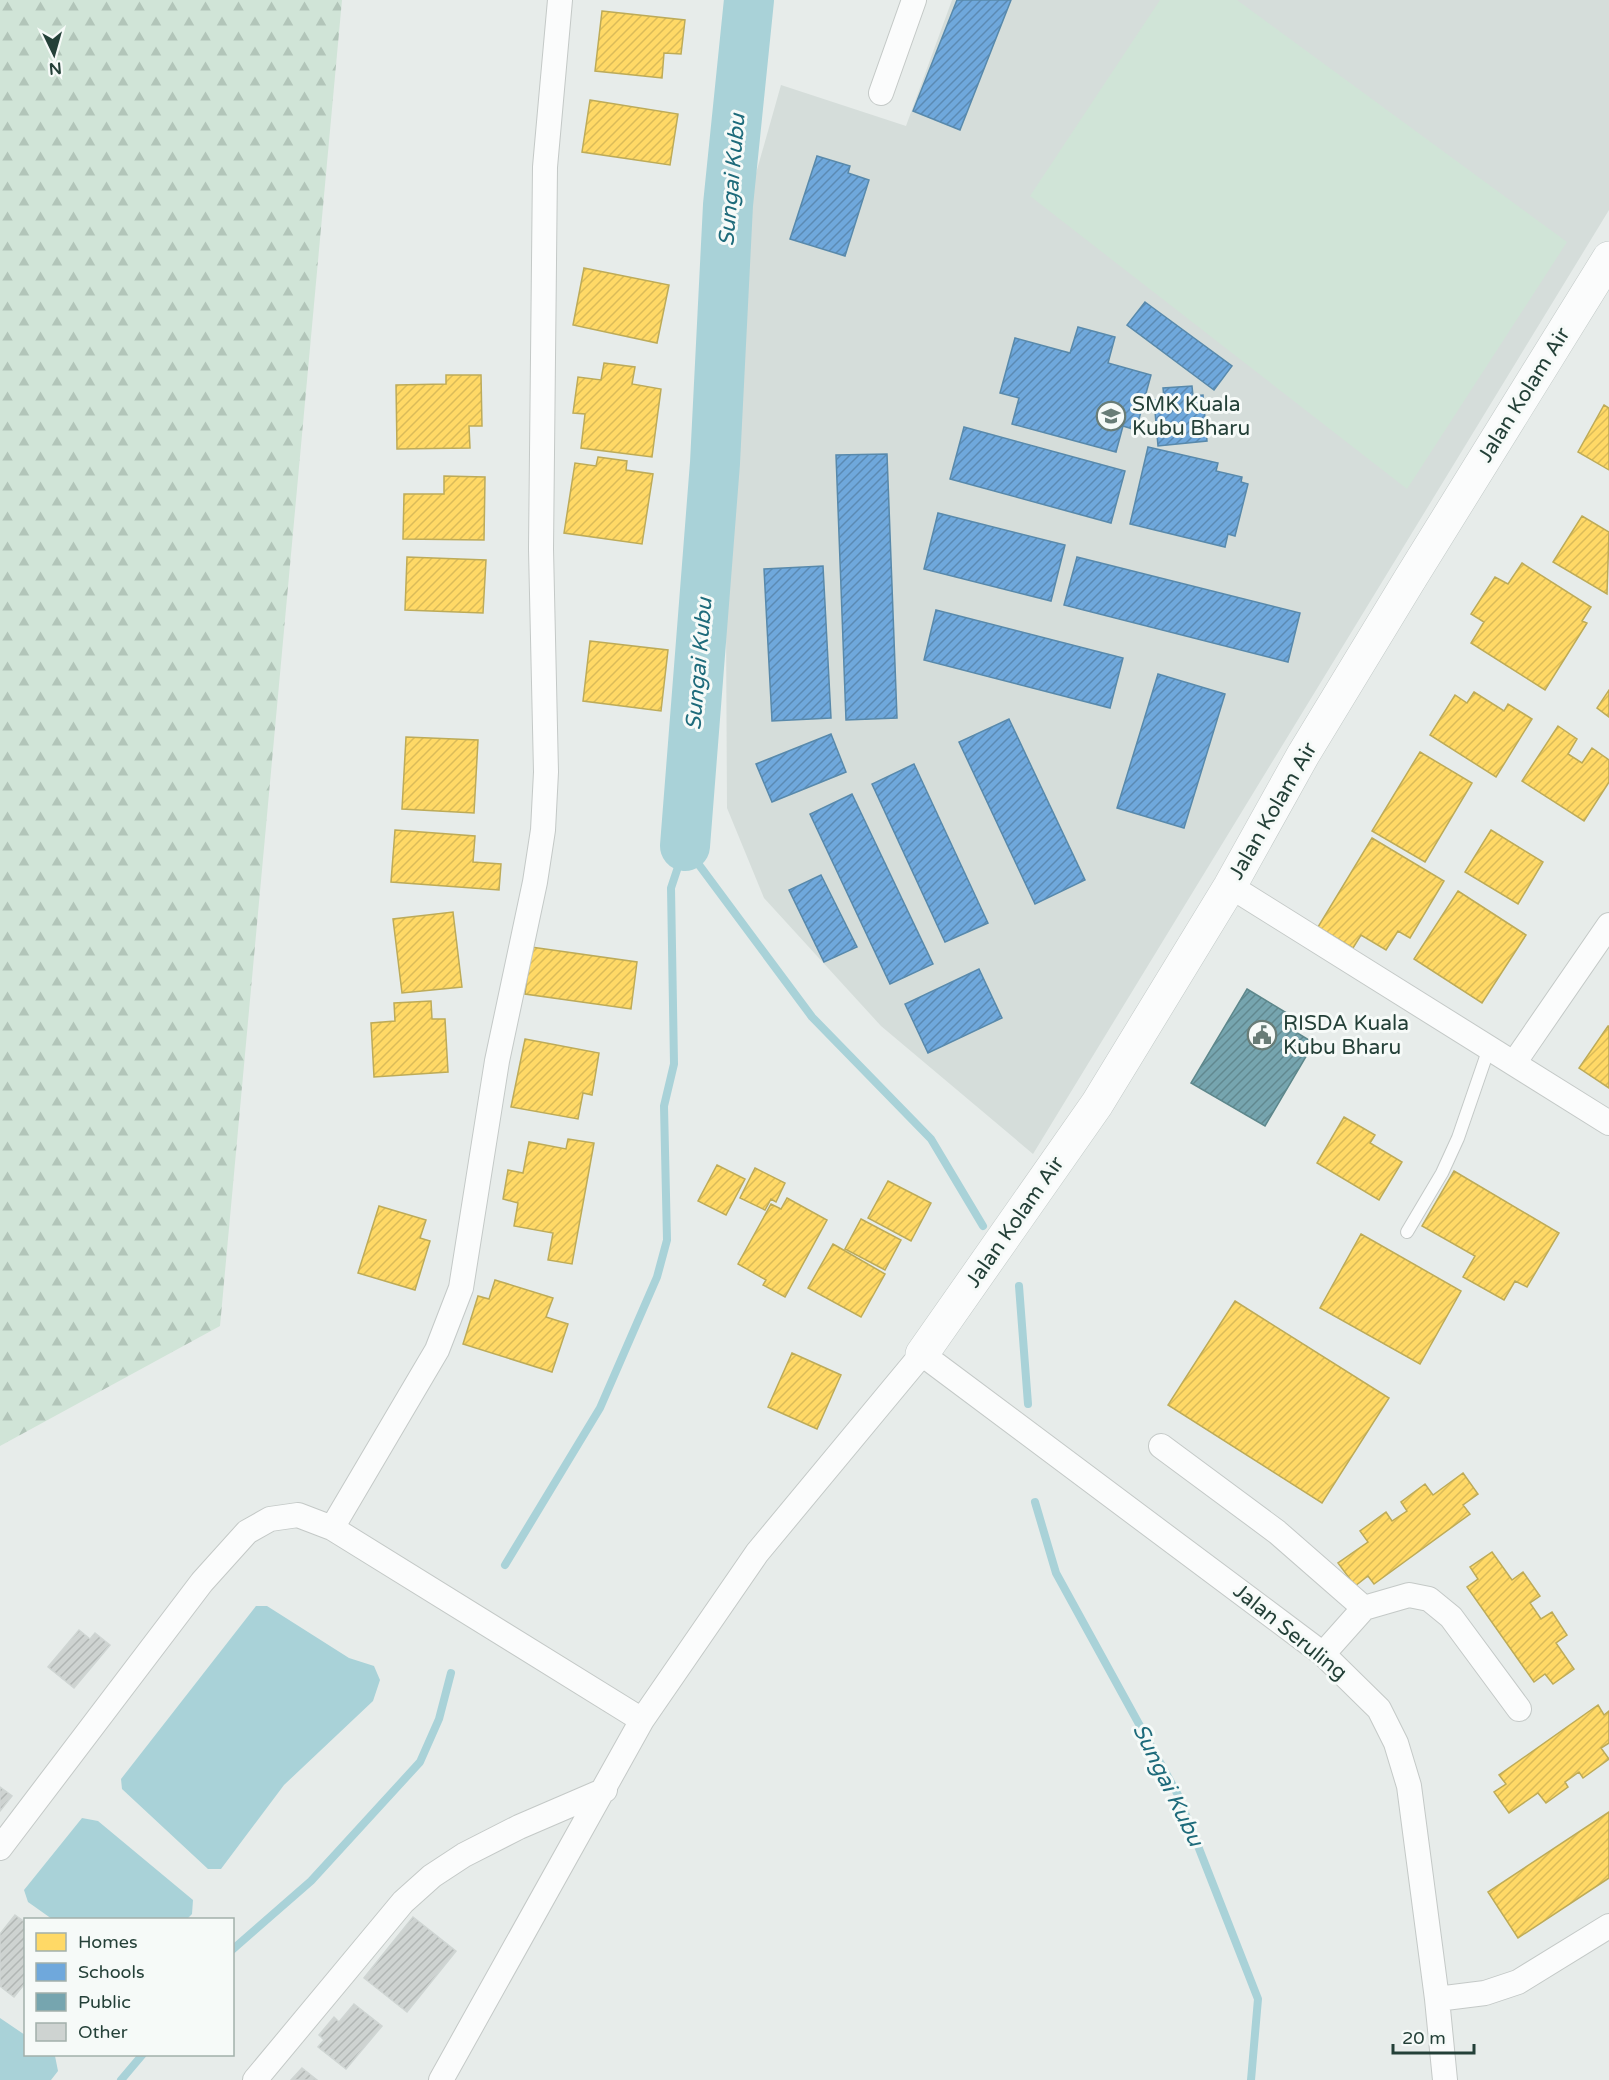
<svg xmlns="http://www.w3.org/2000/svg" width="1609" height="2080" font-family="'Varela Round',sans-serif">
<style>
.built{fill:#d5ddda}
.forest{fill:url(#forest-firs)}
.garden{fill:#d0e4d7}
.water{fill:#a9d2d8}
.homes{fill:url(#homes-hatch);stroke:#bdab58;stroke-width:1.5}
.schools{fill:url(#schools-hatch);stroke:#5889ab;stroke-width:1.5}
.public{fill:url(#public-hatch);stroke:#5d878b;stroke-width:1.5}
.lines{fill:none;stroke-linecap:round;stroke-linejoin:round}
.stream{stroke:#a9d2d8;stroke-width:8}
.river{stroke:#a9d2d8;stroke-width:50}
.building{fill:url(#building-hatch);stroke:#cfd5d3;stroke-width:1.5}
.lane-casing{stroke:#c4c9c7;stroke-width:14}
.street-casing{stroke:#c4c9c7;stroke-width:26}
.secondary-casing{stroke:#c2c9c7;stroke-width:34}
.lane{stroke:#fbfcfc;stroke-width:12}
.street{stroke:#fbfcfc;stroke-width:24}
.secondary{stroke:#fbfcfc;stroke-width:33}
.labels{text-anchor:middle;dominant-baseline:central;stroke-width:6;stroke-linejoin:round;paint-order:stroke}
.street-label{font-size:21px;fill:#244038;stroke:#f6faf8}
.poi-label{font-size:21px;fill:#244038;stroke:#f6faf8;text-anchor:start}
.water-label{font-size:22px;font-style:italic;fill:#1e6b7b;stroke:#f6faf8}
</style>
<defs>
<pattern id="forest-firs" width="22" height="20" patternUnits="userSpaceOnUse" patternTransform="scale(1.5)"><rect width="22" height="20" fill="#d0e4d7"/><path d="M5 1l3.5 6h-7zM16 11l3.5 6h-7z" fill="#b2c5b9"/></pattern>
<pattern id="homes-hatch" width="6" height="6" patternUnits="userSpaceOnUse" patternTransform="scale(1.5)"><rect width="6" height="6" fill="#ffd966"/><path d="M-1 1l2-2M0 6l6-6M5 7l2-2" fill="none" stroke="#dabb59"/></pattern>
<pattern id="schools-hatch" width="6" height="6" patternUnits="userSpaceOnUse" patternTransform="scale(1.5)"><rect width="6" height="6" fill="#6fa8dc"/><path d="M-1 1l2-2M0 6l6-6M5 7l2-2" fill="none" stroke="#5b8ab3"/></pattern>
<pattern id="public-hatch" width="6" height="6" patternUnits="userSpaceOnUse" patternTransform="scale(1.5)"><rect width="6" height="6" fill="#76a5af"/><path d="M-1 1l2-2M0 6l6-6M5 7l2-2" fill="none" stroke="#61888f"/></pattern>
<pattern id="building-hatch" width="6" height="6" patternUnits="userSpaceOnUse" patternTransform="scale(1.5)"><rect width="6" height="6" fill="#ced3d1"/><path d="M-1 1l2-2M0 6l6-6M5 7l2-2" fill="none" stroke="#b1b6b4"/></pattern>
</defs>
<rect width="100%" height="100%" fill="#e7ecea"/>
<path class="built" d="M952,0H1609V210L1033,1154L881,1026L764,898L727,808L726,622L751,191L781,85L906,126Z"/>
<path class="forest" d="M0,0H342L220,1326L0,1446Z"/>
<path class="garden" d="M1160,0H1237L1567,242L1407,489L1030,196Z"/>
<path class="water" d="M256,1606H267L349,1658L374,1666L380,1680L373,1701L284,1785L221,1869H208L122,1789L121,1779Z
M82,1818L98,1821L193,1900L192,1914L187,1919H52L28,1902L24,1890Z
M0,2018L25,2035L26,2054L55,2056L58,2071L51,2080H0Z"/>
<path class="homes" d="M602,11L685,20L681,54L664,53L662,78L595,71Z
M590,100L678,114L670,165L582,152Z
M584,268L669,285L657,343L573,325Z
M604,363L635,367L632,384L661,389L652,457L581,448L585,414L573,413L578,377L601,380Z
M446,375H481L482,426H469L470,448L397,449L396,385L446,384Z
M1604,405L1609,408V470L1578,452Z
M598,457L627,461L626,470L653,474L642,544L564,533L575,463L596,466Z
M444,476L485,477L484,540L403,539L404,494H444Z
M1582,516L1609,532L1607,594L1553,562Z
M407,557L486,560L483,613L405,610Z
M1522,563L1591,607L1582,621L1587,623L1545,690L1471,643L1484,622L1471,614L1495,577L1508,584Z
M590,641L668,650L661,711L583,701Z
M1609,690V717L1597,708Z
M1474,692L1504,711L1508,704L1532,719L1496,777L1430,735L1455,695L1467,703Z
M1558,726L1577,739L1568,754L1582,763L1592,748L1609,760V782L1584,821L1522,781Z
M406,737L478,740L474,813L402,809Z
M1420,752L1472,783L1425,862L1372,831Z
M395,830L475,836L473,862L501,864L499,890L391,882Z
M1491,830L1543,862L1518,904L1465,872Z
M1372,838L1444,881L1410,938L1398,931L1386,950L1361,935L1353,948L1318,927Z
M1458,891L1526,935L1482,1003L1414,959Z
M453,912L462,987L402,993L393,919Z
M531,947L637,962L631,1009L525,994Z
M431,1001L432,1019H445L448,1072L374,1077L371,1023L395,1021L394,1003Z
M1608,1026H1609V1088L1579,1068Z
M525,1039L599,1053L592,1095L583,1093L578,1119L511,1107Z
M1344,1117L1375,1135L1370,1143L1402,1162L1379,1200L1317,1163Z
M568,1139L594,1143L572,1264L548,1260L553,1233L514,1226L518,1203L503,1199L508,1170L523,1173L529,1142L566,1149Z
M717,1165L745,1179L726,1215L698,1201Z
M755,1168L785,1183L776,1202L771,1199L765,1210L740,1198Z
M1454,1171L1559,1233L1527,1287L1515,1281L1504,1300L1463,1277L1475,1256L1422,1226Z
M888,1181L931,1203L911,1241L868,1218Z
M787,1198L827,1220L785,1297L763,1285L766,1280L738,1264L771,1204L781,1209Z
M379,1206L426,1220L420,1238L430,1241L415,1290L358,1273Z
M861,1219L901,1240L885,1270L845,1249Z
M1361,1234L1461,1291L1420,1364L1320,1308Z
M833,1244L885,1274L861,1317L808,1288Z
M495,1280L553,1298L546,1317L568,1324L552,1372L463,1344L478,1296L489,1299Z
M1235,1301L1389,1398L1322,1503L1168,1405Z
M792,1353L841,1375L817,1429L768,1407Z
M1463,1473L1478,1494L1463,1505L1470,1514L1374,1584L1368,1576L1355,1586L1338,1563L1368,1542L1360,1531L1386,1512L1392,1521L1407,1511L1401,1502L1425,1484L1433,1495Z
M1492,1552L1512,1580L1523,1572L1540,1596L1530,1603L1541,1619L1552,1612L1567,1635L1556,1643L1574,1669L1553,1684L1545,1674L1534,1682L1467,1587L1478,1579L1470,1567Z
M1598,1705L1604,1715L1609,1711V1743L1601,1748L1609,1759L1583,1778L1579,1772L1565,1782L1568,1787L1546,1803L1538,1793L1509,1813L1494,1792L1506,1784L1499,1775Z
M1609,1812V1878L1518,1938L1488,1892Z"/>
<path class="schools" d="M957,0H1011L960,130L913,111Z
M817,156L850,166L848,173L869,180L845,256L790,239Z
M1145,302L1232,366L1214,390L1127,325Z
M1078,327L1115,337L1108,363L1151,375L1136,430L1123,426L1116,452L1012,424L1019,398L1000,393L1015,338L1070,353Z
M1192,386L1193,396L1203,395L1207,441L1158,446L1154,400L1164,399L1163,388Z
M964,427L1125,471L1111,523L950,479Z
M1148,447L1218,463L1216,471L1242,477L1241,482L1248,484L1235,536L1228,534L1225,547L1130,524Z
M887,454L897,718L846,720L836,455Z
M938,513L1065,545L1051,601L924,569Z
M1077,557L1300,613L1288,662L1064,605Z
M823,566L831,718L772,721L764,569Z
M936,610L1123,658L1110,708L924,660Z
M1158,674L1225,694L1184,828L1117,808Z
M1009,719L1085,880L1035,904L959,742Z
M831,734L846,772L772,802L756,764Z
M914,764L988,923L945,942L872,784Z
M852,794L933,964L890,984L810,814Z
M821,875L857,947L824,962L789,890Z
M979,969L1002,1018L928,1053L905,1004Z"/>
<path class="public" d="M1247,989L1295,1018L1289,1028L1314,1043L1265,1126L1191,1083Z"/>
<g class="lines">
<path class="stream" d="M685,846L812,1017L931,1139L983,1226
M1019,1286L1028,1404
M1035,1502L1056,1573L1178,1795L1258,1999L1251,2080
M505,1565L600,1408L657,1277L667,1240L664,1106L674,1064L671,888L685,846
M232,1950L311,1881L420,1762L439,1719L451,1673
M121,2080L143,2054"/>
<path class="river" d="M685,846L715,463L728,205L749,0"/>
</g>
<path class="building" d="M79,1630L90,1639L95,1633L110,1645L74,1688L48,1667Z
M0,1787L12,1796L0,1811Z
M15,1915L26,1923V1982L14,1997L0,1986V1934Z
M413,1917L456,1951L407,2012L364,1978Z
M354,2004L382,2026L346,2069L318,2047L324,2040L319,2035L334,2017L339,2022Z
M302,2068L317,2080H291Z"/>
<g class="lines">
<g class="lane-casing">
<path id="lane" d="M1407,1232L1442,1173L1458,1138L1489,1048"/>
</g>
<g class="street-casing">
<path id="street" d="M881,93L914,0
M1230,886L1609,1123
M1514,1063L1609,925
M1161,1446L1277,1532L1364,1608
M332,1528L437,1350L461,1288L497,1061L535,882L543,830L546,772L541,549L545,167L560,0
M1323,1654L1364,1608L1409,1595L1429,1599L1451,1617L1519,1709
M0,1848L202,1582L247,1532L270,1519L298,1515L332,1528L642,1720
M1437,1999L1485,1993L1518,1982L1609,1926
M255,2080L403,1902L432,1876L464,1855L519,1827L605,1790
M441,2080L642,1720L757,1553L922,1354L1323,1654L1379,1709L1396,1743L1409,1786L1437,1999L1445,2080"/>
</g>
<g class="secondary-casing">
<path id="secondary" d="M922,1354L1097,1104L1230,886L1303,755L1410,579L1609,258"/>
</g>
<use href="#lane" class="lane"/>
<use href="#street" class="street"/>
<use href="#secondary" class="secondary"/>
</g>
<defs>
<g id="school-ring" transform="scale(1.5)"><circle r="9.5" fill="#f6faf8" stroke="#687c76" stroke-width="1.5"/><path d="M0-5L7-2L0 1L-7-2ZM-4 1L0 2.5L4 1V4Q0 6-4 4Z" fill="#687c76"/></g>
<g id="civic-ring" transform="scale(1.5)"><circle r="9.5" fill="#f6faf8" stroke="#687c76" stroke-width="1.5"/><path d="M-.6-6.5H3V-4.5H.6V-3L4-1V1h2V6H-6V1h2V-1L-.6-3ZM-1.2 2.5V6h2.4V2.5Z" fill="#687c76"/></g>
</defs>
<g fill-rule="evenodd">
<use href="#school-ring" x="1111" y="416"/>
<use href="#civic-ring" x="1262" y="1035"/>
</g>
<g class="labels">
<g class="street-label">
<text transform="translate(1524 395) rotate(-58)">Jalan Kolam Air</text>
<text transform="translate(1273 811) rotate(-60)">Jalan Kolam Air</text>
<text transform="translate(1015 1222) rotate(-55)">Jalan Kolam Air</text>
<text transform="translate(1290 1632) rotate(39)">Jalan Seruling</text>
</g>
<g class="poi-label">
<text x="1132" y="404">SMK Kuala<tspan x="1132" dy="24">Kubu Bharu</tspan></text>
<text x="1283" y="1023">RISDA Kuala<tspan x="1283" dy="24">Kubu Bharu</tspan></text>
</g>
<g class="water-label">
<text transform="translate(732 180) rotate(-85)">Sungai Kubu</text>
<text transform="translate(699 664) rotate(-85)">Sungai Kubu</text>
<text transform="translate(1168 1785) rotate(64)">Sungai Kubu</text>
</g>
</g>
<rect x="24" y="1918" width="210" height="138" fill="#f6faf8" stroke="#a2b0ab" stroke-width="1.5"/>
<rect x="36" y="1933" width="30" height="18" fill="#ffd966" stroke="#a2b0ab" stroke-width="1.5"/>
<text x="78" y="1948" font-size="18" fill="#244038">Homes</text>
<rect x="36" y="1963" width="30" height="18" fill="#6fa8dc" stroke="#a2b0ab" stroke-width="1.5"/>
<text x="78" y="1978" font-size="18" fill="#244038">Schools</text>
<rect x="36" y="1993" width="30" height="18" fill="#76a5af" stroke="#a2b0ab" stroke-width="1.5"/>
<text x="78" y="2008" font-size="18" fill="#244038">Public</text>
<rect x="36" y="2023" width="30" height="18" fill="#ced3d1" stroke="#a2b0ab" stroke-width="1.5"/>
<text x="78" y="2038" font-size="18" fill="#244038">Other</text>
<g transform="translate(54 54) rotate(175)" stroke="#f6faf8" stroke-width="4.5" paint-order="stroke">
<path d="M0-4.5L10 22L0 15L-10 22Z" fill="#244038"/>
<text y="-9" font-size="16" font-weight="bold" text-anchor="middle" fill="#244038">N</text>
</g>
<path d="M1393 2044v9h81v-9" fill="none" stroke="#244038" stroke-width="3"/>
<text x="1402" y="2044" font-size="18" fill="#244038" stroke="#f6faf8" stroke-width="4.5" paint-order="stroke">20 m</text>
</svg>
